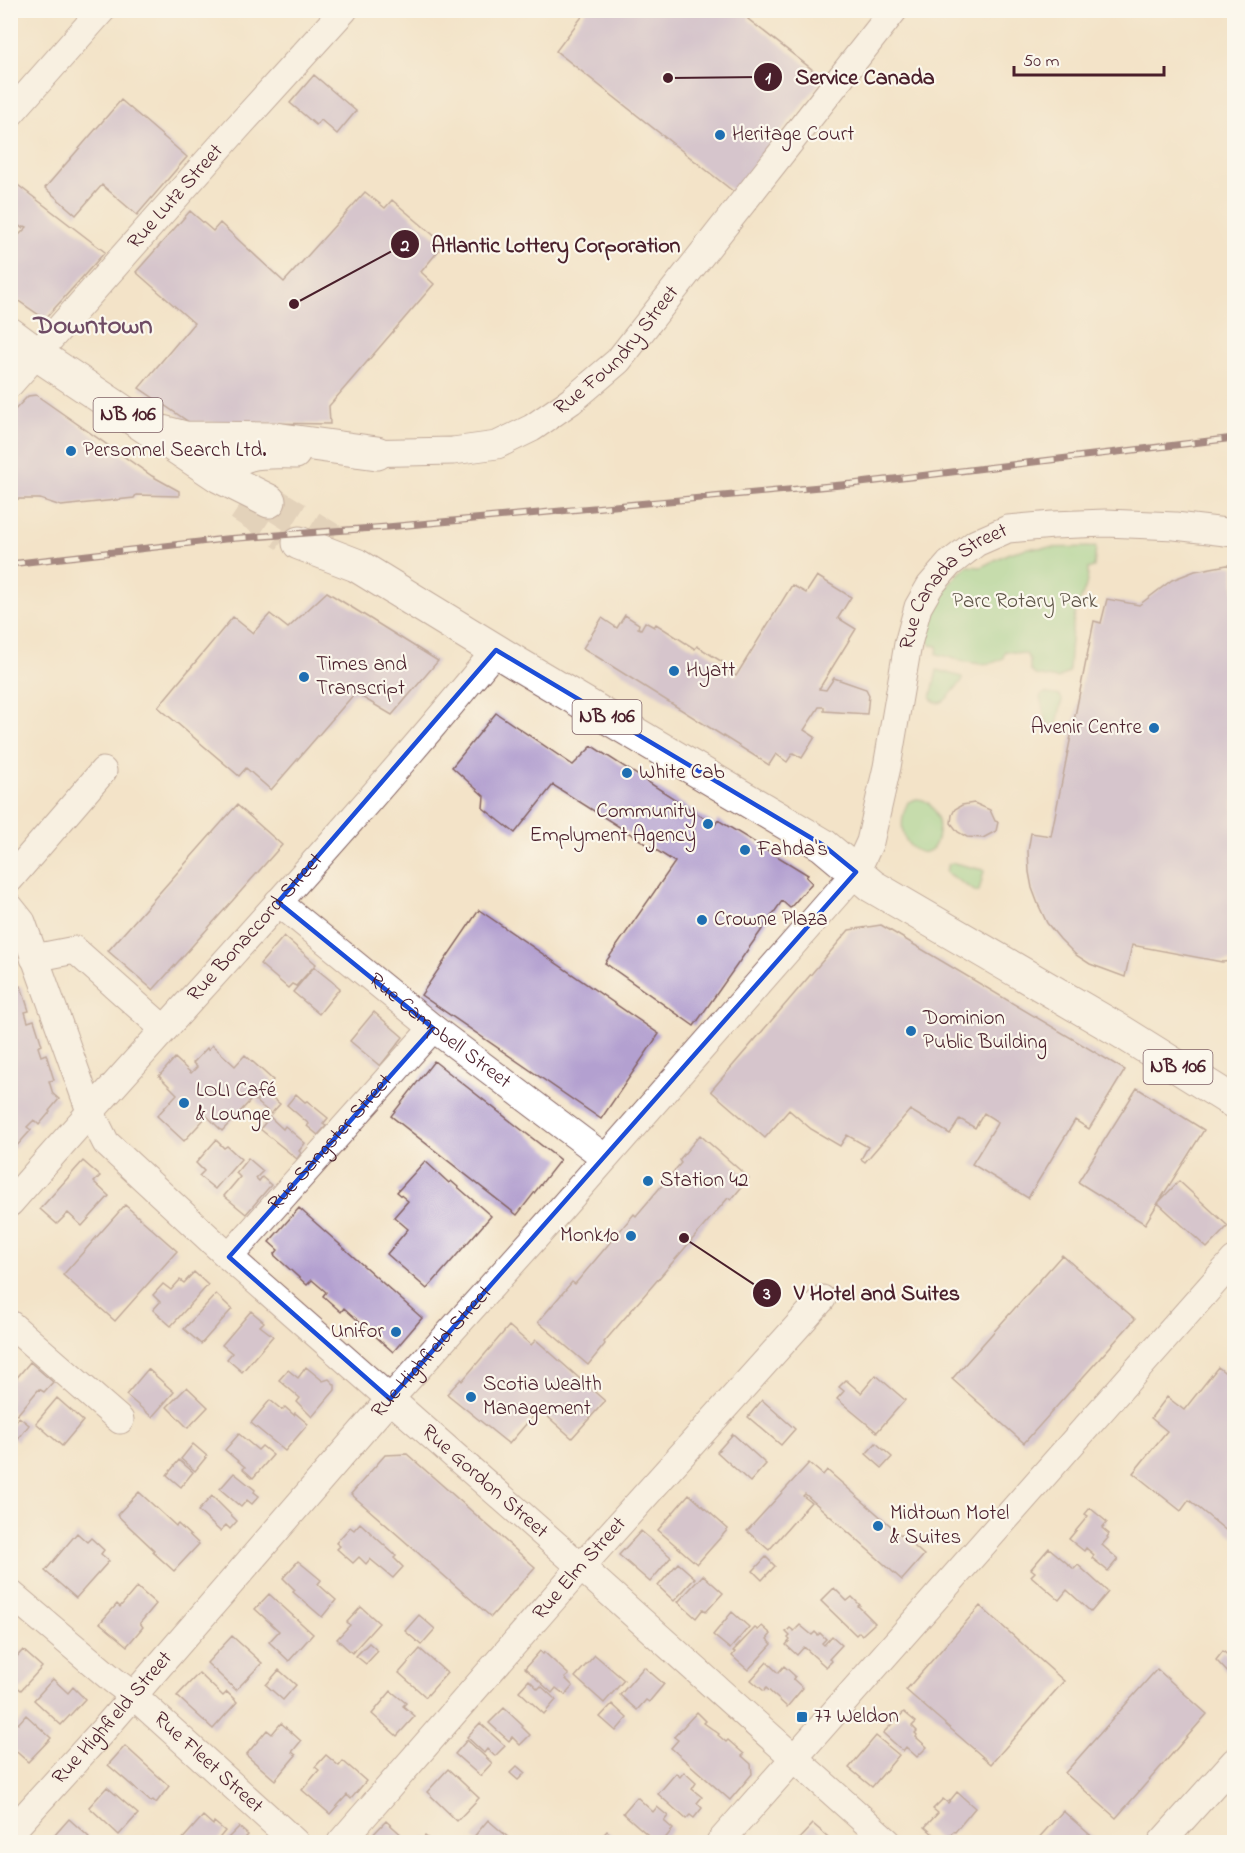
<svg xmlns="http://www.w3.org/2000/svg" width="1245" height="1853" font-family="'Indie Flower',sans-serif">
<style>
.green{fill:#90d38b;stroke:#6d795b;stroke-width:1.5}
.building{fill:#b3a0d0}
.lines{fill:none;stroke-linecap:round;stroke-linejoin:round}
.major-tunnel{stroke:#d1bca9;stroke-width:33;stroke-dasharray:33 16;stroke-linecap:butt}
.minor-casing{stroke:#856462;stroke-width:29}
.major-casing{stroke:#856462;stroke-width:35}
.minor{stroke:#fff;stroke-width:27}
.major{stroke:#fff;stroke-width:33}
.rail-casing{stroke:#4a1f2b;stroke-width:7}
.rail{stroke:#fbf7ec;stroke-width:4.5;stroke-dasharray:14;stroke-linecap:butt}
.marked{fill:none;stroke:#1d4ed8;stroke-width:4.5;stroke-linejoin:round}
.poi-dot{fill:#1f6fb2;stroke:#fbf7ec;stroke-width:2}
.labels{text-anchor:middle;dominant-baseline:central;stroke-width:4.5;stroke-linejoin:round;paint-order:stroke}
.shield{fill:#fbf7ec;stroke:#7f6065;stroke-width:1.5}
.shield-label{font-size:20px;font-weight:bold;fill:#4a1f2b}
.poi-label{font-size:21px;fill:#4a1f2b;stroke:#fbf7ec;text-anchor:start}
.street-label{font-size:21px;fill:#4a1f2b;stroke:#fbf7ec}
.park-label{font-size:21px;fill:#5f5548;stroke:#fbf7ec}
.district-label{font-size:27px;font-weight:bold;fill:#6f4c65;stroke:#fbf7ec}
.leader{fill:none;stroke:#4a1f2b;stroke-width:2}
.callout-dot{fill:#4a1f2b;stroke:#fbf7ec;stroke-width:2}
.mark-label{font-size:18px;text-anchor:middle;font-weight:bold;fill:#fff}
.callout-label{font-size:22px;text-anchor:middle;font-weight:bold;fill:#4a1f2b;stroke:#fbf7ec;stroke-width:4.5;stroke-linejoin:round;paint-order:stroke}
</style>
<rect width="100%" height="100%" fill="#fbf7ec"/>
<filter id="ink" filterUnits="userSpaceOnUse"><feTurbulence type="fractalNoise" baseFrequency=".0167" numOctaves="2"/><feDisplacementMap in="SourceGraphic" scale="12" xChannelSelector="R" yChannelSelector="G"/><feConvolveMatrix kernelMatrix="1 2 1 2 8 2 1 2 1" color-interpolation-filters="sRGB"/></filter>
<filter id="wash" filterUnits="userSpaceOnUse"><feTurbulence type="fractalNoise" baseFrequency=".008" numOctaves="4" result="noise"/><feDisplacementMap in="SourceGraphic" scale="24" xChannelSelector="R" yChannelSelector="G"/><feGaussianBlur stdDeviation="1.35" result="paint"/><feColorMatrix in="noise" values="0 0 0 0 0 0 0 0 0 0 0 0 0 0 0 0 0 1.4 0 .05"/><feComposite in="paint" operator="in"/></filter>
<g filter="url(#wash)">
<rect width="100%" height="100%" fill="#f3e3c8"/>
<path class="green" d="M1096,547L1094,567L1088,569C1089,588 1078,601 1074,619C1070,636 1070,655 1069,672L1058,679L1035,675L1030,670V660L1026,654L1005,651L1003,658C985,671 957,659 937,654L938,646L930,645L925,634C932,606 945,585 967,566L981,567L1009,553L1028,548Z
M937,670L962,677V681C953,689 942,713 931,698Z
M1045,693L1060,696L1062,700L1057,725H1052L1047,722L1040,698L1041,695Z
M916,799C927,799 932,805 936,815C939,820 939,828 938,833C935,872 886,847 908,802Z
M954,863L983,870L984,871L979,891L976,892L948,874L946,871L949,864Z"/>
<g id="blocks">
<path class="building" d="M587,10H755L748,19L823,78L734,192L556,51Z
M314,75L356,111L337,134L321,120L316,125L290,103Z
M121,100L187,157L137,215L102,185L76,215L45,188Z
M10,179L105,252L45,319L10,295V234L16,238L27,227L25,226L22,228L13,221L10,224Z
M365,192L385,208L392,200L444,244L421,272L434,284L329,406L330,424L189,422L139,388L194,323L136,272L190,211L213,231L220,223L284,282Z
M36,395L152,476L179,491V496L136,495L134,498L61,506L40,499H15L10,495V415L28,396Z
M1227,565L1234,566V961L1222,962L1132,945L1125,977L1090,964L1076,955L1060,939L1047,923L1038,904L1032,888L1029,872L1028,851L1031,833L1051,836L1094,621L1101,623L1107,599L1139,605L1172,580L1195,571Z
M817,576L851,597L838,618L856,629L819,689L826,690L834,678L866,689L869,695L867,714L824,711V707H819L804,730L815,737L802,758L793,753L787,762L776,754L769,765L583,648L602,618L617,628L625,615L639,624L638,628L641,629L645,622L654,627L656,624L695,649L697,646L724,663L721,667L736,676L792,585L806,593Z
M327,592L438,661L392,715L355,693L271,790L246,768L239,776L158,707L233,617L253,633L270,614L288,628Z
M496,713L573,765L592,746L715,825L718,820L808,875L806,877L812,883L790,908L782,901L694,1026L605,963L675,862L553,785L515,833L483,808L484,796L452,767Z
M974,803L990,810L995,821L998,822L996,831L983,838L967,837L958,832L951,823L952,815L955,809L962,805Z
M237,805L282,845L153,990L108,951Z
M479,910L659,1034L601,1119L421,995Z
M881,925L1125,1070L1089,1129L1075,1120L1028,1198L972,1164L998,1122L984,1113L975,1128L960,1119L950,1134L910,1110L865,1162L861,1159L868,1147L847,1135L840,1146L811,1129L789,1110L765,1138L711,1091L849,930Z
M284,936L316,964L296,986L292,984L288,988L260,964Z
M10,958L16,975L12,976L16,987L21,986L29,1011L25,1012L28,1022L34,1020L42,1045L38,1047L41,1056L46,1054L54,1080L49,1081L53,1094L59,1099L49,1111L50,1112L39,1125L34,1120L27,1127L31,1130L14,1149L10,1146Z
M314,967L340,988L319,1014L293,992Z
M374,1012L403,1037L380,1066L350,1041Z
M212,1045L235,1066L245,1055L273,1080L254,1100L252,1099L222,1131L207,1116L184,1141L157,1116L177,1094L159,1076L175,1058L191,1073L197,1067L193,1063L207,1048L208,1050Z
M434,1061L560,1160L517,1215L391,1116Z
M1137,1088L1204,1130L1145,1224L1078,1182Z
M264,1091L280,1104L271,1114L256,1101Z
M296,1094L305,1102L307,1101L328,1118L323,1124L326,1126L318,1135L307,1126L309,1124L287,1105Z
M270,1117L283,1129L285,1126L305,1143L299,1151L301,1153L297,1159L260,1129Z
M700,1135L749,1178L731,1200L728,1198L604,1342L605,1344L588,1365L538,1322L572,1282L575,1284L634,1214L636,1216L681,1163L679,1160Z
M216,1140L224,1148L227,1146L241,1159L215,1189L199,1176L204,1171L196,1163Z
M248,1158L263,1171L256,1178L259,1181L262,1177L271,1185L246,1214L224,1196L240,1177L236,1173Z
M83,1161L100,1176L94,1182L109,1196L82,1226L68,1213L57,1224L40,1209Z
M425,1161L449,1183L451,1181L491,1216L427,1289L387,1254L408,1229L394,1217L408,1201L397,1192Z
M1179,1181L1228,1226L1207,1248L1158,1203Z
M125,1205L177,1251L115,1321L63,1275Z
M299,1208L422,1318L393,1352L344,1308L341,1312L323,1296L326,1292L312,1280L307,1285L274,1255L278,1250L269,1242Z
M1062,1255L1135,1319L1024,1443L952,1379Z
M194,1272L208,1285L171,1326L153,1310L160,1302L153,1295L163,1284L171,1290L180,1280L184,1283Z
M216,1294L232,1309L201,1344L184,1329Z
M251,1311L264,1322L260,1326L273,1336L242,1372L227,1359L232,1353L222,1345Z
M509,1326L531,1345L536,1340L605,1401L572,1438L539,1409L509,1444L447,1394L461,1379L462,1381Z
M30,1362L53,1382L44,1392L39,1389L17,1415L10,1410V1377L15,1380Z
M306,1367L323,1381L329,1379L335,1385V1390L312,1417L297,1402L300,1398L279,1380L288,1370L298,1378Z
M1218,1367L1234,1380V1444L1228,1452L1234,1458V1537L1189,1500L1181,1511L1133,1473L1167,1431L1151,1418L1167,1397L1184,1410Z
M148,1369L174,1392L152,1417L126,1395Z
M876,1375L905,1400L877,1432L837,1399L844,1391L839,1387L846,1380L861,1393Z
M187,1387L208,1407L188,1428L167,1407Z
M57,1398L83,1421L62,1446L36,1423Z
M270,1400L282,1410L285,1407L294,1415L295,1413L308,1424L285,1451L251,1423Z
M762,1400L795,1429L781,1445L748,1417Z
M19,1417L29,1425L17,1441L10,1435V1428Z
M239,1434L258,1450L262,1446L273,1455L253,1478L243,1469L245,1467L225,1450Z
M733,1434L766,1464L750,1482L717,1452Z
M876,1443L892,1457L882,1468L866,1454Z
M193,1444L207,1456L195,1471L181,1459Z
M407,1454L535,1567L491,1617L351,1494L385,1455Z
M179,1460L193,1472L181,1487L167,1475Z
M809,1463L823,1475L827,1470L924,1555L902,1580L805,1494L803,1496L811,1502L769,1550L747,1531Z
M234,1473L255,1490L254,1492L259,1496L252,1504L247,1500L241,1507L220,1489Z
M139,1492L176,1526L178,1524L199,1544L174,1571L153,1552L154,1550L117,1515Z
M689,1494L728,1529L697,1564L658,1530Z
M212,1496L237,1521L230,1529L226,1525L220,1531L198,1511Z
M1090,1508L1107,1522L1102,1528L1109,1534L1107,1537L1108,1538L1102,1545L1118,1559L1108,1571L1092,1558L1094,1555L1086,1548L1084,1551L1069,1539L1088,1516L1085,1514Z
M360,1523L396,1556L394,1558L403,1567L393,1578L370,1559L366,1564L359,1557L353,1563L337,1549L340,1546L336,1543L350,1527L354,1530Z
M641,1531L671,1557L650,1582L619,1555Z
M77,1533L87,1542L91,1538L104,1550L101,1554L109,1561L76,1598L45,1571Z
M1049,1548L1074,1569L1078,1565L1108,1592L1091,1612L1067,1590L1059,1600L1031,1576L1035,1572L1031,1569Z
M766,1557L775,1566L762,1580L753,1571Z
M298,1561L321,1580L318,1584L336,1600L322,1617L293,1592L295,1590L283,1578Z
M678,1563L695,1578L674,1601L658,1586Z
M703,1575L723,1593L706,1612L703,1609L696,1618L678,1602Z
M137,1587L156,1604L140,1623L143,1627L127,1646L100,1623L117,1604L120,1607Z
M834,1588L847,1601L852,1597L860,1605L858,1606L875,1623L862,1635L859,1632L856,1635L821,1601Z
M269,1594L313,1634L289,1661L269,1642L279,1631L255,1609Z
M980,1606L1064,1681L991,1764L906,1690Z
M361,1607L379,1623L352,1653L337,1639L350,1625L347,1622Z
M732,1612L749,1627L730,1649L713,1635Z
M419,1615L435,1629L421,1645L405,1631Z
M800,1625L812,1635L815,1632L818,1635L820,1633L826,1639L822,1643L824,1645L832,1636L842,1645L829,1659L832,1661L826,1667L804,1647L797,1655L786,1645L790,1640L788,1638L790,1636L786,1632L790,1628L794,1631Z
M762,1626L771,1634L767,1639L772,1644L748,1670L732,1656L735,1652L733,1651L755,1628L758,1630Z
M232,1636L262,1663L236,1690L207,1663Z
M369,1643L378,1651L366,1664L356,1656Z
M420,1649L447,1673L426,1697L399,1673Z
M23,1650L42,1667L21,1690L10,1681V1664Z
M540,1651L543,1654L544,1652L569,1675L565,1678L573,1686L565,1695L556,1688L552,1693L525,1668Z
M1223,1651L1233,1660L1234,1659V1679L1216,1660Z
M595,1655L624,1680L604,1703L575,1677Z
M767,1662L778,1673L784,1666L795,1676L793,1679L803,1688L787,1707L766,1688L764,1691L751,1680Z
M644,1667L664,1684L649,1702L646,1700L637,1710L620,1695Z
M1157,1669L1207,1714L1116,1818L1065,1773Z
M279,1670L296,1685L283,1700L266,1685Z
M199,1673L223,1696L227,1692L237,1702L213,1729L177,1696Z
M53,1679L68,1693L73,1687L85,1699L61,1725L34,1700Z
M529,1680L538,1689L541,1686L556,1700L544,1714L519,1691Z
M391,1691L406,1703L403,1706L415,1716L397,1736L372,1714Z
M612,1704L627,1718L616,1731L600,1717Z
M504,1708L523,1726L522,1727L530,1735L520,1745L512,1737L509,1741L489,1723Z
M697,1712L706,1721L704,1723L719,1734L718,1735L726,1742L728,1740L744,1754L742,1756L751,1764L752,1774L730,1800L671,1748L678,1740L674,1737Z
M904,1712L916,1722L912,1726L917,1731L915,1733L917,1735L916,1737L927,1747L917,1757L906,1747L903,1751L883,1733Z
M26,1715L51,1738L28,1762L10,1746V1717L18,1724Z
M281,1723L301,1741L292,1752L296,1755L275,1780L246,1755L267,1730L272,1734Z
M480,1723L505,1746L495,1756L487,1749L484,1753L467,1737Z
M876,1736L899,1755L872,1787L849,1768Z
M467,1740L492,1763L480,1776L455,1754Z
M125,1746L169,1786L156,1803L153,1800L151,1802L108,1765Z
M326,1755L339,1766L343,1761L366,1781L351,1799L347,1795L330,1814L302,1790L319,1770L315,1767Z
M517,1766L525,1773L518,1780L510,1773Z
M448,1769L479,1798L457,1821L427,1792Z
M684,1772L696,1783L692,1789L702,1797L697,1803L702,1808L694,1818L690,1815L686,1819L658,1794L676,1773L680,1777Z
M107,1787L138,1814L119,1835L89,1807Z
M957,1792L975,1808L955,1832L954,1831L942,1842L925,1827L938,1813L933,1809L943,1799L948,1803Z
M637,1797L653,1812L657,1807L668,1816L664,1821L673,1829L662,1842H656L623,1813Z
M1063,1811L1098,1842H1035Z
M203,1816L213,1825L214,1822L225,1831L216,1842H180Z
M69,1819L89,1837L84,1842H62L54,1836Z
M488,1820L510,1839L507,1842H478L473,1838Z
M386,1821L404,1837L399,1842H366Z
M813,1824L834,1842H796Z
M239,1827L248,1835L246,1837L252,1842H224Z
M607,1831L620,1842H597Z
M425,1836L433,1842H420Z"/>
</g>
</g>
<g filter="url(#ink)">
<use href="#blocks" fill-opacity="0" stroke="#856462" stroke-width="1.5"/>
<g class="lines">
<path class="major-tunnel" d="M269,501L332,540
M240,505L286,535"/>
<g class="minor-casing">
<g id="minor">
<path d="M10,114L102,10"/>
<path id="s1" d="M10,384L236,129L344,10"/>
<path id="s2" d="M358,453L453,451L497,445L532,428L571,401L618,361L894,10"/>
<path d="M219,476C245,451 262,455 296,455"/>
<path d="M10,879L103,771"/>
<path id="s3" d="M278,902L433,1028L604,1157"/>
<path id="s4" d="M10,907L22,922L90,1111L106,1143L229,1257L581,1567L888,1842"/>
<path d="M34,958L75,950L164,1029"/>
<path id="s5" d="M10,1203C171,1018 341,840 496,650"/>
<path id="s6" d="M229,1257L433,1028"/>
<path d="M10,1324L120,1420"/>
<path id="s7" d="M10,1593L113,1680L133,1695L295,1842"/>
<path id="s8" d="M10,1833L107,1726L390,1399L559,1211L856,872L870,842L887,767L908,644L918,607L930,586L949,564L976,543L1008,529L1053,525L1106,523L1175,526L1234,533"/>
<path id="s9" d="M341,1842L581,1567L822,1299"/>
<path d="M720,1842L1234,1260"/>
<path d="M1162,1842L1234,1762"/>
</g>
</g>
<g class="major-casing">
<path id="major" d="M10,334L37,354L219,476L269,501
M162,432L185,438L275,439L377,453
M299,543L356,565L516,663L823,845L872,886L1122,1032L1234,1102"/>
</g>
<use href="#minor" class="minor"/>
<use href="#major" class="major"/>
<g class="rail-casing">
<path id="rail" d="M10,564L225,539L387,527L852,484L1234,438"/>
</g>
<use href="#rail" class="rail"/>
</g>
</g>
<path d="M0 0H1245V1853H0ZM496,650L823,845L856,872L390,1399L229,1257L433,1028L278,902Z" fill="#f3e3c8" fill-opacity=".55" fill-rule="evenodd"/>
<path class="marked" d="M496,650L823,845L856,872L390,1399L229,1257L433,1028L278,902Z"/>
<g class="poi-dot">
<circle cx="720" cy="135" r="6"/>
<circle cx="71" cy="451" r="6"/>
<circle cx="674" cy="671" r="6"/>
<circle cx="304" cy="677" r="6"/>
<circle cx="1154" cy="728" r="6"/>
<circle cx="627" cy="773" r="6"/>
<circle cx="708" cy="824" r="6"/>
<circle cx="745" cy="850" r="6"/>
<circle cx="702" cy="920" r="6"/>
<circle cx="911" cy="1031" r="6"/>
<circle cx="184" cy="1103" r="6"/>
<circle cx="648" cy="1181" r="6"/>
<circle cx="631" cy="1236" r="6"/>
<circle cx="396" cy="1332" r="6"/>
<circle cx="471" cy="1397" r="6"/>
<circle cx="878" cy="1526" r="6"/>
<rect x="796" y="1711" width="12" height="12" rx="3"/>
</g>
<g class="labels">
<g class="shield">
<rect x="93.5" y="398" width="69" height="34" rx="4.5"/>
<rect x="572.5" y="700" width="69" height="34" rx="4.5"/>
<rect x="1143.5" y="1050" width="69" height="34" rx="4.5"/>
</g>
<g class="shield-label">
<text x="128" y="415">NB 106</text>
<text x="607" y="717">NB 106</text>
<text x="1178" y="1067">NB 106</text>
</g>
<g class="poi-label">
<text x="732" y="135">Heritage Court</text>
<text x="83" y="451">Personnel Search Ltd.</text>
<text x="316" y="665">Times and<tspan x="316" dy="24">Transcript</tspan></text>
<text x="686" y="671">Hyatt</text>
<text x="1142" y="728" text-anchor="end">Avenir Centre</text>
<text x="639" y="773">White Cab</text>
<text x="696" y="812" text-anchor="end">Community<tspan x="696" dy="24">Emplyment Agency</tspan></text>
<text x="757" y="850">Fahda's</text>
<text x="714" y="920">Crowne Plaza</text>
<text x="923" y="1019">Dominion<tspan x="923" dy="24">Public Building</tspan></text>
<text x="196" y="1091">LOLI Café<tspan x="196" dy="24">&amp; Lounge</tspan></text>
<text x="660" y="1181">Station 42</text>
<text x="619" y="1236" text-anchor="end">Monk10</text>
<text x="384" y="1332" text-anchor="end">Unifor</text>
<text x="483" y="1385">Scotia Wealth<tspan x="483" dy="24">Management</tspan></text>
<text x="890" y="1514">Midtown Motel<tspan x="890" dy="24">&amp; Suites</tspan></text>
<text x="814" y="1717">77 Weldon</text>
</g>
<g class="street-label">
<text stroke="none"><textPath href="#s1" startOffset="250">Rue Lutz Street</textPath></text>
<text stroke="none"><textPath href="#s2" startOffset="294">Rue Foundry Street</textPath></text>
<text stroke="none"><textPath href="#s8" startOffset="1592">Rue Canada Street</textPath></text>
<text stroke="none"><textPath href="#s5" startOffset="369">Rue Bonaccord Street</textPath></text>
<text stroke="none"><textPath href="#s3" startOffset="207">Rue Campbell Street</textPath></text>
<text stroke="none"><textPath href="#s6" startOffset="153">Rue Sangster Street</textPath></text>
<text stroke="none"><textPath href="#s8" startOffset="640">Rue Highfield Street</textPath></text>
<text stroke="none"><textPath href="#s4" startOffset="764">Rue Gordon Street</textPath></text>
<text stroke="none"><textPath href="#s9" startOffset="363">Rue Elm Street</textPath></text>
<text stroke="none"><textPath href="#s8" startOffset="154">Rue Highfield Street</textPath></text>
<text stroke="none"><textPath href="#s7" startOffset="261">Rue Fleet Street</textPath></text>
</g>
<g class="park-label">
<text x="1025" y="602">Parc Rotary Park</text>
</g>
<g class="district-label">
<text x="93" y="326">Downtown</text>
</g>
</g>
<path class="leader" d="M668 78L768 77M294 304L405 244M684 1238L767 1293"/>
<g class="callout-dot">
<circle cx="668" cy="78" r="6"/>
<circle cx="294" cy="304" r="6"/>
<circle cx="684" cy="1238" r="6"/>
<circle cx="768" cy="77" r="15"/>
<circle cx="405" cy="244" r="15"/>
<circle cx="767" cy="1293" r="15"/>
</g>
<g class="mark-label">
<text x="768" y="83">1</text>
<text x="405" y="251">2</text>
<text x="767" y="1299">3</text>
</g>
<g class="callout-label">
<text x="865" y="84">Service Canada</text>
<text x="556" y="252">Atlantic Lottery Corporation</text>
<text x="877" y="1300">V Hotel and Suites</text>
</g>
<rect width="1245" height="1853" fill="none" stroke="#fbf7ec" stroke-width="36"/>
<path d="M1014 66v9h150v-9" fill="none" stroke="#4a1f2b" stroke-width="3"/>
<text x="1023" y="66" font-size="18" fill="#4a1f2b" stroke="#fbf7ec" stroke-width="4.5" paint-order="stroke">50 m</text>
</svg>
